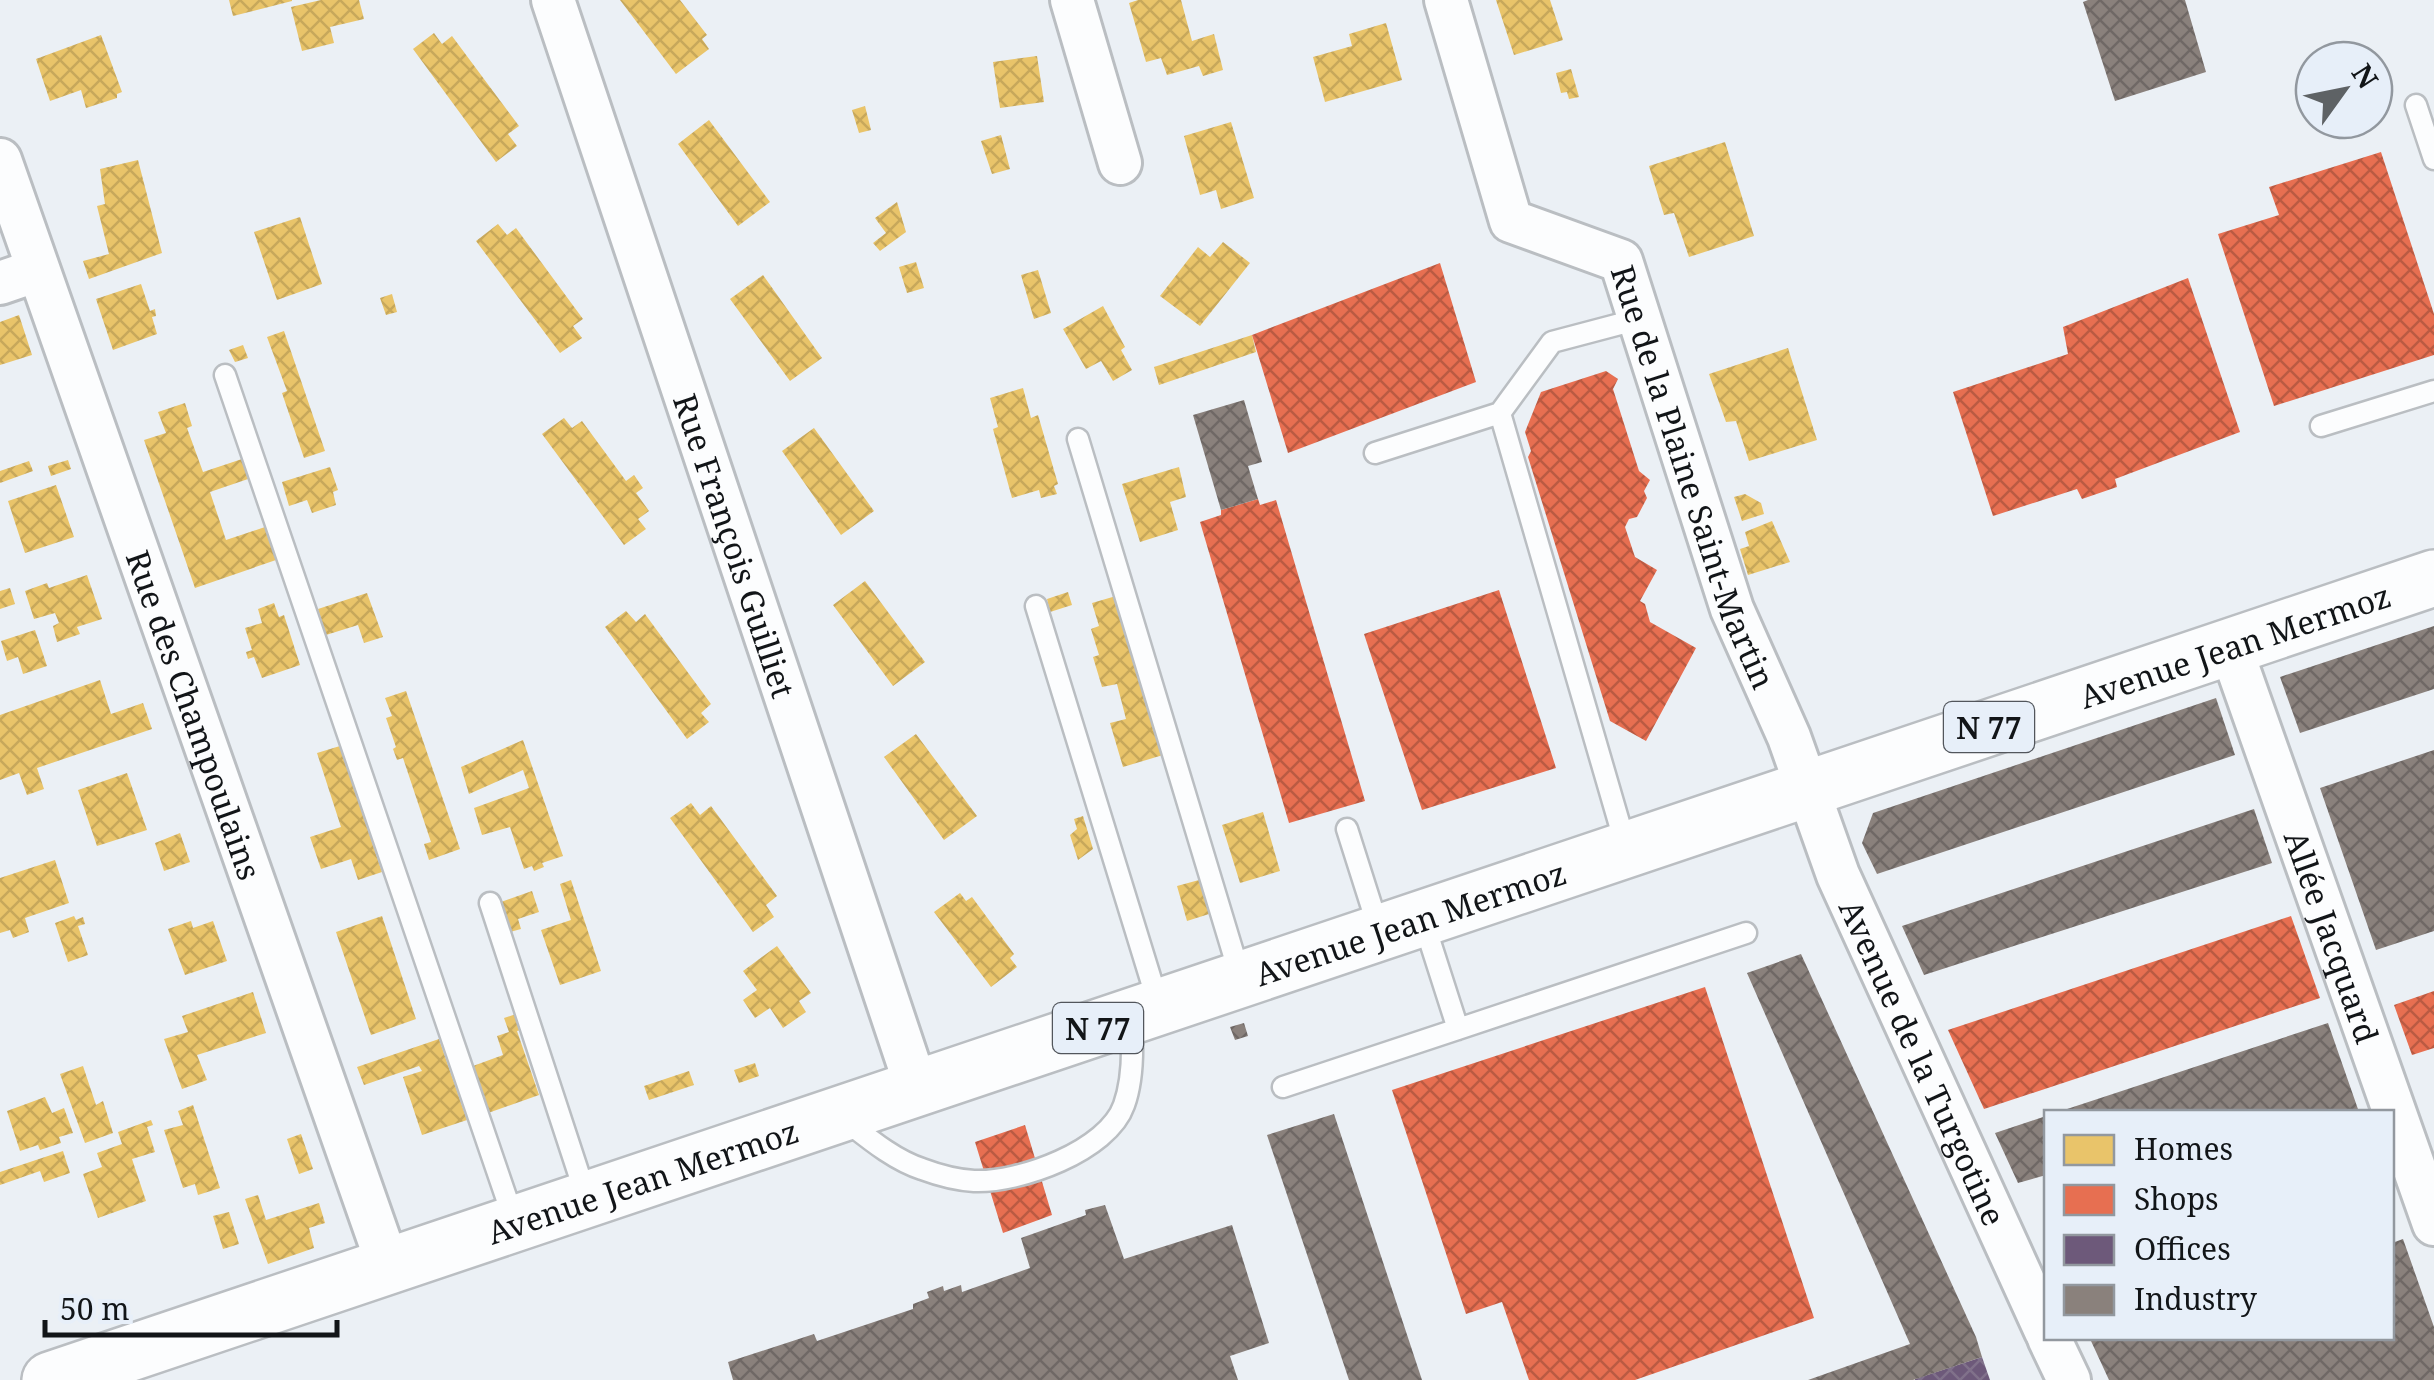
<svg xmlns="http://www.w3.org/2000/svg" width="2434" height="1380" font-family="'Noto Serif',serif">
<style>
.homes{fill:url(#homes-cross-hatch)}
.shops{fill:url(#shops-cross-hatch)}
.offices{fill:url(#offices-cross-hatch)}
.industry{fill:url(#industry-cross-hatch)}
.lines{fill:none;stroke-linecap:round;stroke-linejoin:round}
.service-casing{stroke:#babec2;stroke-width:25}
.minor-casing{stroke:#babec2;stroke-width:48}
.primary-casing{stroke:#babec2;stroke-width:60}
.service{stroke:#fcfdfe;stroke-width:20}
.minor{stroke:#fcfdfe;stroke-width:42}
.primary{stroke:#fcfdfe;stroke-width:55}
.labels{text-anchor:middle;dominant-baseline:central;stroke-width:10;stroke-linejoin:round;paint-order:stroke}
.shield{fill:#e7eff9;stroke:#52565c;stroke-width:2.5}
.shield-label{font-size:30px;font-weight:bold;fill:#121518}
.street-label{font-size:32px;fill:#121518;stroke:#e7eff9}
</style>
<defs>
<pattern id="homes-cross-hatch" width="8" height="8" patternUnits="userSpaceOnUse" patternTransform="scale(2.5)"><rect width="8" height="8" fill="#e9c46a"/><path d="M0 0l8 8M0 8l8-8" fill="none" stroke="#c7a85b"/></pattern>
<pattern id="shops-cross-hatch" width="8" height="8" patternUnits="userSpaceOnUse" patternTransform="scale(2.5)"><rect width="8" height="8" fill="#e76f51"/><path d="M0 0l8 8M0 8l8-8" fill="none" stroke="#ba5a42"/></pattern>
<pattern id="offices-cross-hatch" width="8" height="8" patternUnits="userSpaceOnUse" patternTransform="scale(2.5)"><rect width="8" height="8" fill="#6d597a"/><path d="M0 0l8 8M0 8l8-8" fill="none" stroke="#80718a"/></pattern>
<pattern id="industry-cross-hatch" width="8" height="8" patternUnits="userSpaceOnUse" patternTransform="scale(2.5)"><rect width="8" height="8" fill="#8a817c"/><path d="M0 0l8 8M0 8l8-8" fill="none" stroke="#6f6865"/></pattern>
</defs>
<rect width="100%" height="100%" fill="#ebf0f5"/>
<path class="homes" d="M229,0H292V1L233,16Z
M321,0H359L364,19L330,27L334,43L302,51L291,7Z
M620,0H680L707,35L702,39L709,49L676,74Z
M1138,0H1181L1192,41L1214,34L1223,70L1203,76L1199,66L1167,75L1161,58L1146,62L1129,3Z
M1496,0H1550L1563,40L1514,55Z
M1386,23L1402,80L1325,102L1313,57L1352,46L1349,34Z
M434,33L442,44L452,36L519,126L508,134L517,146L496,162L413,49Z
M101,35L122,92L117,94V98L86,108L81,90L50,101L36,59Z
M1037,56L1044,102L1000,108L993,62Z
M1571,69L1579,97L1569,99L1567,92L1561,93L1556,73Z
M865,106L871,130L859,133L852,110Z
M709,120L770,202L738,226L678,144Z
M1231,122L1254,198L1221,209L1216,190L1200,195L1184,136Z
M1001,135L1010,169L992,174L981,141Z
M1725,142L1754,236L1689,257L1674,213L1664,215L1649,166Z
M138,160L162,253L89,279L83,261L109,254L97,206L105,204L100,169Z
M897,202L906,232L880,251L873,243L886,233L875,218Z
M300,217L322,284L277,300L254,232Z
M498,224L507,235L516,228L583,319L573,326L582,338L560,353L476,241Z
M1223,242L1250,263L1200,326L1160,296L1198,247L1210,257Z
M916,262L924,288L907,293L899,267Z
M1038,270L1051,313L1034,319L1021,275Z
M763,275L822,358L790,381L730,299Z
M141,284L150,311L155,309L156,316L152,317L157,334L113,350L96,299Z
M392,294L397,312L386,315L380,298Z
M1103,306L1125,347L1121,350L1132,370L1113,381L1101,361L1086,369L1063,329Z
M19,315L32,355L0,365V322Z
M284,331L325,451L304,458L282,393L287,391L267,337Z
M1252,335L1256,352L1159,385L1154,367Z
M243,345L248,358L235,362L229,350Z
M1788,348L1817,440L1749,461L1736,421L1726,422L1709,374Z
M1023,388L1031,418L1038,415L1058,484L1054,486L1057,494L1041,498L1039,490L1012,498L993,429L998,427L990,398Z
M185,403L192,426L187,428L203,472L242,459L248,479L210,492L226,540L265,527L276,560L195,588L144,440L166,433L158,412Z
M564,418L572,428L582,421L626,481L634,475L643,488L636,493L649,511L638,519L646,529L624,545L542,434Z
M814,428L874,511L841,535L782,451Z
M68,460L71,469L51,476L48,466Z
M29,461L33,471L0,483V471Z
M330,467L338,490L333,492L336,505L312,513L307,500L289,506L282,482Z
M1179,467L1186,497L1170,502L1178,530L1140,542L1122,484Z
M56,485L74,537L25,553L8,501Z
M1745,494L1761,503L1764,514L1742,521L1734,497Z
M1772,521L1790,562L1748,575L1740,549L1749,546L1745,532Z
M87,575L102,619L77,627L80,634L57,642L53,626L59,623L55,613L34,619L25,591L47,583L49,588Z
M865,581L925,662L893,686L833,605Z
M10,588L15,604L0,609V591Z
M1068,592L1072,605L1050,612L1047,599Z
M367,593L383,637L364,643L358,625L326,635L318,609Z
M1116,596L1163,755L1123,767L1110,723L1126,719L1117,684L1102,687L1093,657L1099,655L1091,629L1099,626L1092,603Z
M274,603L279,617L284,615L300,665L262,678L254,657L248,659L246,652L252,650L245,628L262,623L258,609Z
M626,611L636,622L645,614L711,704L701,713L709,722L687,739L605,627Z
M35,630L47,666L23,674L18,657L7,661L1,641Z
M100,680L111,714L143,703L152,729L37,768L44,789L27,795L19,773L0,780V715Z
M406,691L460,849L429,860L424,844L431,842L403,758L397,760L393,749L396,747L386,718L392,716L385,698Z
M916,734L977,816L944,840L884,757Z
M523,740L563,856L542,863L544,867L534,871L532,866L524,869L510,827L482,835L474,808L529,788L523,770L469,794L461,767Z
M340,746L382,872L358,880L351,859L321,869L310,837L341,827L317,753Z
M127,773L147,830L97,846L78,790Z
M691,803L700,815L711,806L777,896L766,905L774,917L753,932L670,818Z
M1263,812L1280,871L1240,883L1222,825Z
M1083,816L1093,849L1078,860L1070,835L1077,829L1074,819Z
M180,833L190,862L164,871L155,843Z
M55,860L69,903L25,918L29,932L13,938L10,930L0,933V878Z
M571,880L601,971L560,985L541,930L571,920L560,884Z
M1199,880L1209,914L1187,921L1177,886Z
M532,891L539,912L518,919L521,929L510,932L501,902Z
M960,893L966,901L972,897L1014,954L1010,958L1017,967L991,987L934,912Z
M74,916L76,920L83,917L85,924L78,926L88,955L68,962L55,923Z
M382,916L416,1019L371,1035L336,932Z
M191,921L193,928L213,921L227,961L185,975L168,929Z
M777,946L811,993L799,1001L806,1012L783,1028L770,1008L755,1018L743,1000L757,990L743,971Z
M253,992L266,1033L197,1055L207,1080L182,1089L164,1039L188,1032L182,1016Z
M516,1014L521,1030L517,1031L539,1095L488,1113L473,1066L503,1055L497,1036L509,1032L504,1018Z
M439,1039L467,1120L422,1135L403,1077L422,1071L419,1066L364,1085L357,1067Z
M755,1063L759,1076L739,1083L734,1070Z
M83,1066L96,1105L103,1101L113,1133L85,1143L60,1074Z
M689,1071L694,1085L649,1100L644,1086Z
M45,1097L52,1113L64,1108L73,1133L59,1137L61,1143L40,1150L38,1145L20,1151L7,1111Z
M193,1105L220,1188L198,1195L195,1184L183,1188L164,1130L183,1125L178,1111Z
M151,1120L153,1125L147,1127L155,1152L132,1159L146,1201L98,1218L83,1174L102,1167L97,1153L122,1144L118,1132Z
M301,1134L313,1169L299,1174L287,1139Z
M63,1151L70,1173L44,1182L40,1171L0,1185V1172Z
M258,1195L266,1220L319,1203L325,1223L309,1228L314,1248L268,1264L245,1199Z
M229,1212L239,1244L223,1249L213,1216Z"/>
<path class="shops" d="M2381,152L2434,314V355L2274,406L2218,234L2279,215L2269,187Z
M1440,263L1476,382L1288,453L1252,335Z
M2188,278L2240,432L2115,479L2117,487L2082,499L2077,489L1993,516L1953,392L2068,354L2063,327Z
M1606,371L1618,379L1613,389L1639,471L1650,480L1644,491L1647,498L1637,517L1629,519L1625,527L1635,557L1657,570L1640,601L1645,604L1650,622L1696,648L1646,741L1610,721L1528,457L1531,451L1525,432L1541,392Z
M1258,499L1260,505L1276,500L1365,801L1289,823L1200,522L1221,515V510Z
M1499,590L1556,768L1422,810L1364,634Z
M2291,916L2320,998L1984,1109L1948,1030Z
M1705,987L1814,1318L1635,1380H1529L1502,1302L1466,1314L1392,1090Z
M2434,991V1048L2412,1055L2394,1005Z
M1025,1125L1052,1215L1003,1233L975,1142Z"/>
<path class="offices" d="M1982,1357L1990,1380H1915V1379Z"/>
<path class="industry" d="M2088,0H2185L2206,72L2115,101L2083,2Z
M1244,400L1262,462L1248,466L1258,499L1221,510L1193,415Z
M2434,626V689L2300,733L2280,677Z
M2216,698L2235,755L1877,874L1862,843L1873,813Z
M2434,750V931L2376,950L2320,788Z
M2254,809L2272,863L1924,975L1902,926Z
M1801,954L1976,1337L1982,1357L1913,1380H1808L1910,1344L1747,973Z
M1244,1023L1248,1036L1235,1040L1230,1027Z
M2328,1023L2359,1112H2058Z
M1334,1114L1422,1380H1349L1267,1135Z
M2046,1116V1175L2018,1183L1995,1133Z
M1105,1205L1124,1259L1232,1225L1269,1343L1230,1356L1238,1380H733L728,1362L814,1334L817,1341L913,1309V1304L929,1298L927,1292L943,1286L944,1291L961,1285L962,1292L1030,1268L1021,1238L1086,1215L1085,1210Z
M2403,1239L2434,1327V1380H2109L2091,1341L2102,1338H2392V1243Z"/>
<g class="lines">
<g class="service-casing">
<path id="service" d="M2416,105L2434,159
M225,375L515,1223
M2321,426L2434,391
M1078,439L1241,979
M1375,453L1500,413
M1036,606L1159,1006
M1347,829L1380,933
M1627,850L1500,413L1552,342L1639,319
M490,903L587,1199
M1424,923L1458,1029L1746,933
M1283,1087L1458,1029
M845,1120C868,1138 894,1160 922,1169C938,1175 957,1180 974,1181C1019,1183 1108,1151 1124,1105C1133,1080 1133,1048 1131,1022"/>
</g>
<g class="minor-casing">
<g id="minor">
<path id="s1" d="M553,0L917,1089"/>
<path d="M1072,0L1120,163"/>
<path id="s2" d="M1446,0L1511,221L1621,261L1732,609L1789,737L1838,875L2046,1331"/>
<path id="s3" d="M0,160L389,1268"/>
<path d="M0,283L38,270"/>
<path id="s4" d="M2230,646L2434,1224"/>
<path d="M2049,1338L2069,1380"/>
</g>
</g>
<g class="primary-casing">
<g id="primary">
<path id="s5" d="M50,1380L2434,578"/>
</g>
</g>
<use href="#service" class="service"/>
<use href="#minor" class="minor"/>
<use href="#primary" class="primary"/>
</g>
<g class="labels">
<g class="shield">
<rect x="1944" y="702" width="90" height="50" rx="8"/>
<rect x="1053" y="1003" width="90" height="50" rx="8"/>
</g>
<g class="shield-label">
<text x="1989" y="727">N 77</text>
<text x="1098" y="1028">N 77</text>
</g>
<g class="street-label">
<text stroke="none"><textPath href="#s2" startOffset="575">Rue de la Plaine Saint-Martin</textPath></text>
<text stroke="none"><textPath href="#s1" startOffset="575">Rue François Guilliet</textPath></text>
<text stroke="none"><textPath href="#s5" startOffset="2305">Avenue Jean Mermoz</textPath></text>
<text stroke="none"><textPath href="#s3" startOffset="588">Rue des Champoulains</textPath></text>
<text stroke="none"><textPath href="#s5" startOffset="1435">Avenue Jean Mermoz</textPath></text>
<text stroke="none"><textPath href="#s4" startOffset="308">Allée Jacquard</textPath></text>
<text stroke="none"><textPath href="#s2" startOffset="1205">Avenue de la Turgotine</textPath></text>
<text stroke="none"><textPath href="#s5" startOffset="625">Avenue Jean Mermoz</textPath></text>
</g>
</g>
<rect x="2044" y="1110" width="350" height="230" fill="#e7eff9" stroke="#92989f" stroke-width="2.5"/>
<rect x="2064" y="1135" width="50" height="30" fill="#e9c46a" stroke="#92989f" stroke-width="2.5"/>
<text x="2134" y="1160" font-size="30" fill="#121518">Homes</text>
<rect x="2064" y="1185" width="50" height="30" fill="#e76f51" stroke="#92989f" stroke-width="2.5"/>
<text x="2134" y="1210" font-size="30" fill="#121518">Shops</text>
<rect x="2064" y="1235" width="50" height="30" fill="#6d597a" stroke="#92989f" stroke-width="2.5"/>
<text x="2134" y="1260" font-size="30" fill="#121518">Offices</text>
<rect x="2064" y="1285" width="50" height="30" fill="#8a817c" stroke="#92989f" stroke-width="2.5"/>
<text x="2134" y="1310" font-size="30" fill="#121518">Industry</text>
<g transform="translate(2344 90) rotate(57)"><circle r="48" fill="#e7eff9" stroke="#92989f" stroke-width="2.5"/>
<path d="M0-8L18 38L0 25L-18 38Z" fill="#5e6265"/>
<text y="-15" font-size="28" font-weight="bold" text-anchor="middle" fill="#121518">N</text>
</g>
<path d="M45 1320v15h292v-15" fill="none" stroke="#121518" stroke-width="5"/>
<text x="60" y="1320" font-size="30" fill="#121518" stroke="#e7eff9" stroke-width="8" paint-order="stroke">50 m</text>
</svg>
